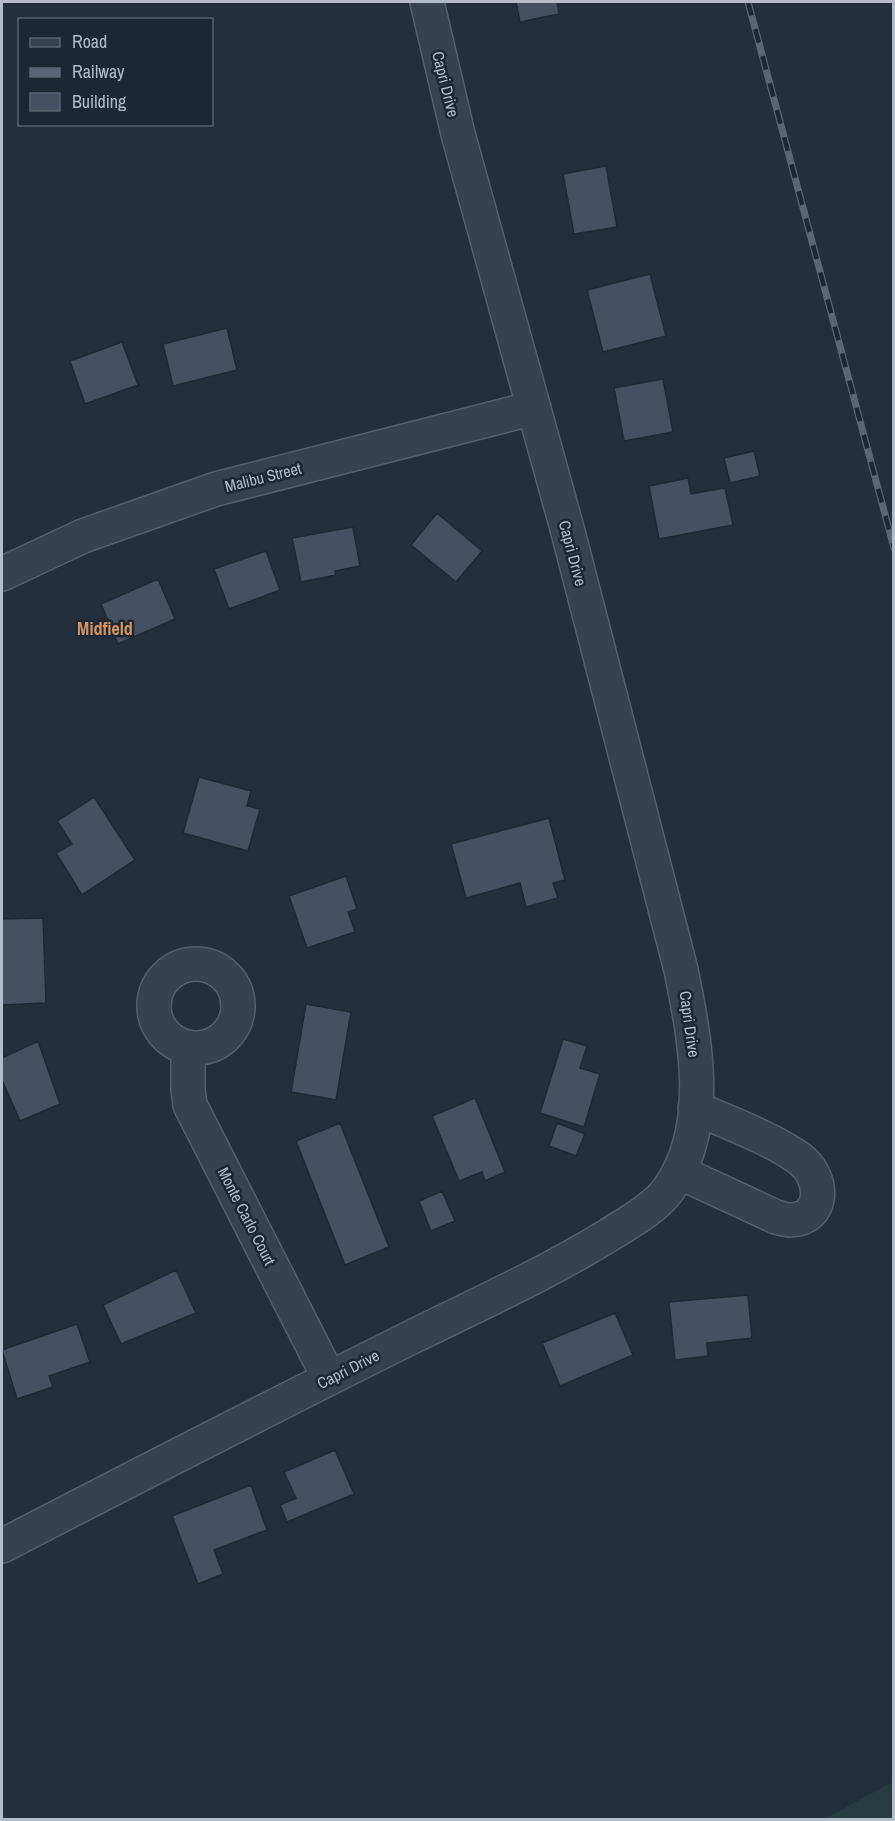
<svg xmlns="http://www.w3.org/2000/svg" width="895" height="1821" font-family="'Archivo Narrow',sans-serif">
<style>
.green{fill:#263c3f}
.building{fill:#455162;stroke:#1f2835;stroke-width:1.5}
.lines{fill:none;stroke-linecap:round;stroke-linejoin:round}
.street-casing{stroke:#565f6c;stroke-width:36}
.street{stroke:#38414e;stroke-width:33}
.rail-casing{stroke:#5a6575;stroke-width:7}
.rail{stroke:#1d2633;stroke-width:4.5;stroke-dasharray:14;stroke-linecap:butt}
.labels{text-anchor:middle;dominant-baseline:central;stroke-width:5;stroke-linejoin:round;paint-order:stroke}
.street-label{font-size:16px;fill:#b4bcc9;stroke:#1d2633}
.neighbourhood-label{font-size:18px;font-weight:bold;fill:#d59563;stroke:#1d2633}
</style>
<rect width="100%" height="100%" fill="#242f3e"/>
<path class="green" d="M891,1783L893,1784V1819H824Z"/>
<path class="building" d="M516,2H557L559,14L520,22Z
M606,166L617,227L574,234L563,174Z
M650,274L666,336L603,352L587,290Z
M227,328L237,370L173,386L163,344Z
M122,342L138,385L85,404L70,361Z
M663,379L673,432L624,441L614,388Z
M754,451L760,476L730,483L724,458Z
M688,478L691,494L725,488L733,525L659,539L649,486Z
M437,513L482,551L456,582L411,545Z
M353,527L360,566L335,571L336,575L301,582L292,538Z
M266,551L280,590L229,609L214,569Z
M158,579L175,619L118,644L101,604Z
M199,777L251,791L247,806L260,809L248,851L183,833Z
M94,797L135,860L82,895L56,853L72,844L57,821Z
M549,818L565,880L553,883L558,898L526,907L520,883L466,898L451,844Z
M346,876L357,909L348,912L355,932L307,948L289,896Z
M43,918L46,1003L2,1005V919Z
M306,1004L351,1012L336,1100L291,1092Z
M563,1039L587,1046L580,1068L600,1074L584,1127L540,1113Z
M38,1041L60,1104L20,1121L2,1080V1058Z
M475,1098L505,1172L485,1181L482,1172L459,1181L432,1116Z
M340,1123L389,1247L345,1265L296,1141Z
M557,1123L585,1134L576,1156L549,1146Z
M442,1191L455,1221L431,1231L419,1201Z
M176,1270L196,1313L121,1344L103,1305Z
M748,1295L752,1338L707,1343L708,1356L675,1360L669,1302Z
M615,1313L633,1355L560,1386L542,1343Z
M77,1324L90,1362L49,1376L53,1387L17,1399L2,1350Z
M335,1450L354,1494L287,1522L280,1505L296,1498L284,1472Z
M251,1485L267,1530L214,1550L223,1574L198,1584L172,1516Z"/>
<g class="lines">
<g class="street-casing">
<path id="street" d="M2,574L83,536L216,489L534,408
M154 1006a42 42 0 1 1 84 0a42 42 0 1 1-84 0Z
M188,1047V1090L190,1105L329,1378
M679,1172L776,1217C780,1218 786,1220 790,1220C826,1219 824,1177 800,1159C773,1139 727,1122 695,1108
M2,1546C139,1475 277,1404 416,1335C481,1303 547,1273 609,1235C628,1223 655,1208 668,1190C713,1128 695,1039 681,970L568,532L458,134L427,2"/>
</g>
<use href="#street" class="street"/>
<g class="rail-casing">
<path id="rail" d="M748,2L894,548"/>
</g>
<use href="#rail" class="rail"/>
</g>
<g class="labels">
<g class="street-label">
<text transform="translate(446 84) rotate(76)">Capri Drive</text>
<text transform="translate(263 477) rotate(-14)">Malibu Street</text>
<text transform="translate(573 553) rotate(75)">Capri Drive</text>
<text transform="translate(690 1024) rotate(82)">Capri Drive</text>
<text transform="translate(247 1216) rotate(63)">Monte Carlo Court</text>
<text transform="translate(348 1369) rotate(-27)">Capri Drive</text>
</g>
<g class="neighbourhood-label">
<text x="105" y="628">Midfield</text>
</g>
</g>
<rect width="895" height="1821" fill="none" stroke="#b4bcc9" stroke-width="6"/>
<rect x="18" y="18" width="195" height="108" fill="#1d2633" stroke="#59626f" stroke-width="1.5"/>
<rect x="30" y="38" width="30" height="9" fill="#38414e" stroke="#59626f" stroke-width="1.5"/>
<text x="72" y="48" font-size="18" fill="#b4bcc9">Road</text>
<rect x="30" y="68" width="30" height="9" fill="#5a6575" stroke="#59626f" stroke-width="1.5"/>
<text x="72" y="78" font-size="18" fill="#b4bcc9">Railway</text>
<rect x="30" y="93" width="30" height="18" fill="#455162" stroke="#59626f" stroke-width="1.5"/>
<text x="72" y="108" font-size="18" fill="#b4bcc9">Building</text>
</svg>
